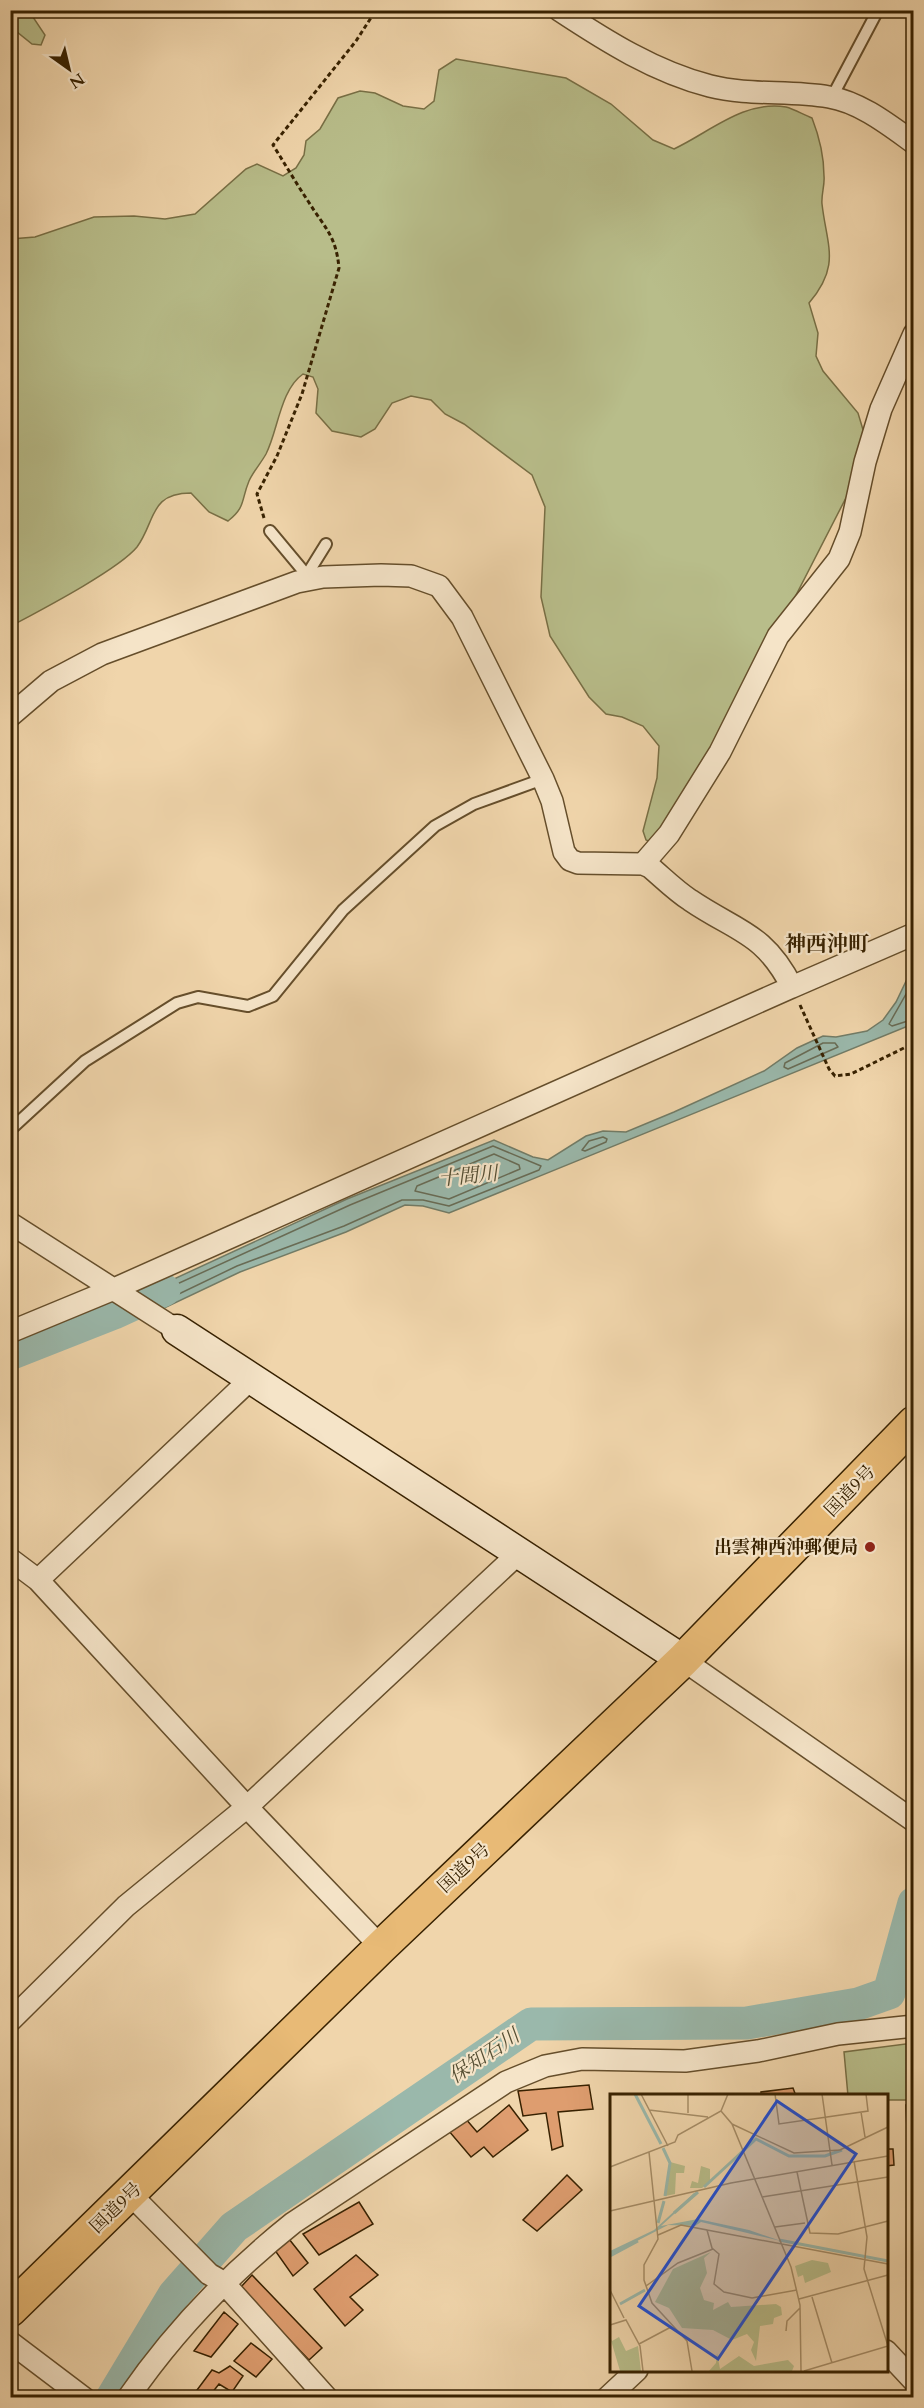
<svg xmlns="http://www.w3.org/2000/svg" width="924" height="2408" font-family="Cardo,'Noto Serif JP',serif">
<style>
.green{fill:#b8bd8a;stroke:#786f45;stroke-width:1.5}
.water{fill:#9ab8ab;stroke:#727c67;stroke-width:1.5}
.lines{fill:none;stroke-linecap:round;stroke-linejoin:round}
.shore{stroke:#686c56;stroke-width:1.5}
.river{stroke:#9ab8ab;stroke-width:33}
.building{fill:#de9d6f;stroke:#372100;stroke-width:1.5}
.lane-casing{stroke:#654e2b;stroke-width:14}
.street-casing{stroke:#654e2b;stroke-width:24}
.secondary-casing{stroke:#372100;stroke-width:33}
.highway-casing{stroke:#372100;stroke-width:36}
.path{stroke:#372100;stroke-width:3;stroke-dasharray:4.5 3;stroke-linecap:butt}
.lane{stroke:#f5e4c8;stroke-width:10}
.street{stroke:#f5e4c8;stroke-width:21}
.secondary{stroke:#f5e4c8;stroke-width:30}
.highway{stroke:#e8ba76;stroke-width:33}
.poi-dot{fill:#8f2418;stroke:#f5e4c8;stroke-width:2}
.labels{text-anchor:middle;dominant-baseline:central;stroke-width:4.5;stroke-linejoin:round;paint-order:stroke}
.street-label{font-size:18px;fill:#372100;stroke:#f5e4c8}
.poi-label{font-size:18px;font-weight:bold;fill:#372100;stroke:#f5e4c8;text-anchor:end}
.water-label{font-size:20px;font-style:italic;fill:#554e33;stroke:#f5e4c8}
.quarter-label{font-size:21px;font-weight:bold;fill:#372100;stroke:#f5e4c8}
.inset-river{fill:none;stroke:#9ab8ab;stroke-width:3}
.inset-road{fill:none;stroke:#a68d67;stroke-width:1.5}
.view{fill:#1d4ed8;fill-opacity:0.15;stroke:#1d4ed8;stroke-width:3}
.inset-edge{fill:none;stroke:#372100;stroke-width:3}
</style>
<rect width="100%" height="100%" fill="#f0d5ab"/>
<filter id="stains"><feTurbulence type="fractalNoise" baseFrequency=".00333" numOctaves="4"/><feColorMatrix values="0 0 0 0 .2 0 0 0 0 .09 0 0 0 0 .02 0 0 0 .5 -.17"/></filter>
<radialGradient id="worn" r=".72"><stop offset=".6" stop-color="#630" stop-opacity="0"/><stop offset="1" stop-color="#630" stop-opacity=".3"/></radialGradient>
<path class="green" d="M10,11H29L45,35L41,45L32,44L11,27Z
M456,59L566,78L611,104L653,140L674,149C710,132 744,100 786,107C794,109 804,115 812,118C819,136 824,157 824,176C825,185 821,195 822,204C827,247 841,265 809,303L818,333L816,356L823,371L858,413L864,433L851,488L714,755L651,842L646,840L643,831L657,778L659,746L643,726L622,717L606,714L589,697L550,636L541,597L545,507L532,475L464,424L445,414L431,400L411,396L392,403L375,429L361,437L332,431L316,413L318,389L313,377L303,374C280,390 278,431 266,454C261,463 253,472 249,481C241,500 246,507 228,521L209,512L191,493C149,493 156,521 137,547C118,570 39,611 11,626V239L35,237L94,217L134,216L165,219L195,214L246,169L257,164L283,176L296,168L304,155L306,141L320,129L338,98L360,91L375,93L403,106L424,109L434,101L439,70Z
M913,2043V2100H887L886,2096H848L844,2052Z"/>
<path class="water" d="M913,954V1024L449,1213L423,1206L405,1205L346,1232L240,1272L158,1311L135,1297L347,1199L494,1140L533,1157L548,1160L586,1136L603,1131L626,1132L674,1112L764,1071L797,1048L823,1036L836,1037L867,1031L883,1020L896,1002L908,977Z"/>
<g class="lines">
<path class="shore" d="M914,980L889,1024L892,1026L914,1019
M823,1043H835L838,1047L788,1069L784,1067L785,1063Z
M603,1137L607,1139L606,1142L585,1151L582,1150L589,1141Z
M494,1154L519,1165L520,1169L449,1199L415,1191L417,1186Z
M151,1299L153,1295L350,1205L493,1146L541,1166L539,1170L449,1206L423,1200H402L344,1226L237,1266L158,1304"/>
<path class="river" d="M10,1354L114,1313L164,1290
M112,2398L174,2295L234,2227L531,2024L747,2023L858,2004L889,1993L914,1903"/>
</g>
<path class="building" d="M589,2085L593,2109L558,2112L563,2146L552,2150L546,2113L523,2116L518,2091Z
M793,2088L796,2096H761V2092Z
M509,2105L528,2130L493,2157L484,2147L471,2157L448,2130L465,2118L477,2132Z
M906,2105H914V2130H907Z
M886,2149H893L894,2165L886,2166Z
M567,2175L582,2190L537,2231L523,2220Z
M359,2202L373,2224L319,2255L303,2234Z
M289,2239L308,2263L293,2276L274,2249Z
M356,2255L378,2275L350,2297L363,2310L345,2326L314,2289Z
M252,2275L322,2348L309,2360L240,2288Z
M224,2312L238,2324L211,2357L194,2351Z
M251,2343L272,2359L256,2377L234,2361Z
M230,2366L243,2376L232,2392L219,2384L208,2398H191L212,2370L219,2373Z"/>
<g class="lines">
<g class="lane-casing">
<path id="lane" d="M832,97L878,10
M270,531L310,579
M308,573L326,544
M10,1130L85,1061L177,1003L198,997L248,1006L273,996L343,910L435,826L474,804L543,779"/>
</g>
<g class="street-casing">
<path id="street" d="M559,10C606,41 655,72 710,86C749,96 790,90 829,97C860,102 889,125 914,143
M10,716L51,681L102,654L297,582L323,577L381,575L411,576L439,586L462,617L543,779L552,801L564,852L570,860L578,863L643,864L650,867C663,878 676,891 690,900C737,932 764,932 792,987L914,934
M643,864L669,834L720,752L778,636L839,559L850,532L865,462L881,409L914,334
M10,1223L177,1330
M10,1332L114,1289L792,987
M10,1559L38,1580L247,1807L381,1947
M38,1580L253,1377
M683,1660L914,1821
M10,2021L126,1906L247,1807L520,1552
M130,2194L209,2274L223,2282L327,2398
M10,2342L84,2398
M886,2351L914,2381
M128,2398C174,2331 229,2274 293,2223L506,2082L545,2066L582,2059L685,2061L758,2051L838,2034L914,2026
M607,2398L637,2370"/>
</g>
<g class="secondary-casing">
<path id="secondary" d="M177,1330L683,1660"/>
</g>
<g class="highway-casing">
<path id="highway" d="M10,2310L381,1947L683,1660L914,1423"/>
</g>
<path class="path" d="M264,518L257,494L277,456L302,394L339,268C336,235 324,227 308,201C296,183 285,164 273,145L356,41L376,10
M800,1005L829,1069L835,1076L851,1074L914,1043"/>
<use href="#lane" class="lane"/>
<use href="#street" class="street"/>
<use href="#secondary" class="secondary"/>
<use href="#highway" class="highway"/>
</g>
<circle class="poi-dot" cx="870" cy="1547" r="6"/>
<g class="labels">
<g class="street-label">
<text transform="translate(850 1491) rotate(-46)">国道9号</text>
<text transform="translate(464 1868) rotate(-43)">国道9号</text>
<text transform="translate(116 2208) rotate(-44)">国道9号</text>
</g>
<g class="poi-label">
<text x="858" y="1547">出雲神西沖郵便局</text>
</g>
<g class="water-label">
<text transform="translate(468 1176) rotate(-6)">十間川</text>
<text transform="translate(484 2056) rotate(-34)">保知石川</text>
</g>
<g class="quarter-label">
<text x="827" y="944">神西沖町</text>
</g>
</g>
<g transform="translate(610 2094)">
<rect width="278" height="278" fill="#f0d5ab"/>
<path d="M60,68L75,72L74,79H66L65,100L55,102ZM91,72L100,75V87L92,94H80L82,87L88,89ZM101,158L94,164L97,179L90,194L94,206L104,209L103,216L118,208L121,213L166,210L171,213L172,221L164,224L163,230L150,232L146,267L141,256L144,248L137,240L122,246L103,236L72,234L59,214L45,208L63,175ZM202,166L218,169L221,178L195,189L193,181L188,183L185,172ZM0,243L2,247L9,243L16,257L28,252L31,277H10ZM107,259L110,275L129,262L144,272L178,266L184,272L182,277H99L106,269Z" fill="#b8bd8a"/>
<path d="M84,99H87L51,132L88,125L139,136L171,147L91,128L85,132L58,131L0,161V157L44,136Z" fill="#9ab8ab"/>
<path class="inset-river" d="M25,0L51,50M53,54L60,69L55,102M94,93L146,45L179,62H215L232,56M64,119L88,98M48,129L54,107M169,146L278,167M0,162L28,147M10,210L35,196"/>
<path class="inset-road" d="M31,0L58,52M78,0V19M165,0L169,30L258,17L256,0M212,0L222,71M39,16L98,23M111,17L122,30L181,173L190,211L191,277M251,18L255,43M122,30L184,59L230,56L278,33M39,58L48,145L34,171V186L42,209L77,247L82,277M0,73L65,48L68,41L111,17L118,0M187,78L200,139L228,140L278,127M152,103L278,83M0,117L121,89L278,62M165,133L195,129M97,136L278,170M48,141L71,131L97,136L102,154L109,160L104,190L114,198L142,204L187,196M36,192L68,169L103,155M0,196L14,224M202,203L222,269M189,205L278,181M0,231L16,226L30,252L33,277M176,237L177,227L190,214M29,250L61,233M194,277L278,252L254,175L257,143L244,67"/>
<path class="view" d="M167,7L246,60L108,265L29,212Z"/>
<rect width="278" height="278" class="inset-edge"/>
</g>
<rect width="924" height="2408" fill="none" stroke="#f0d5ab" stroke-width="36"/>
<rect x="12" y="12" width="900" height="2384" fill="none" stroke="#372100" stroke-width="3"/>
<rect x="18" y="18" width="888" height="2372" fill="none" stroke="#372100" stroke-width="1.5"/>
<g transform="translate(69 69) rotate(146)" stroke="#f5e4c8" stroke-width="4.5" paint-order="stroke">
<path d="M0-4.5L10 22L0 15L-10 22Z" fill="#372100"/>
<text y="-9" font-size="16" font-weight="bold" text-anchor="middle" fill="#372100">N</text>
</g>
<rect width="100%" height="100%" filter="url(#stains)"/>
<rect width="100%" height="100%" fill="url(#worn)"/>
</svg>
